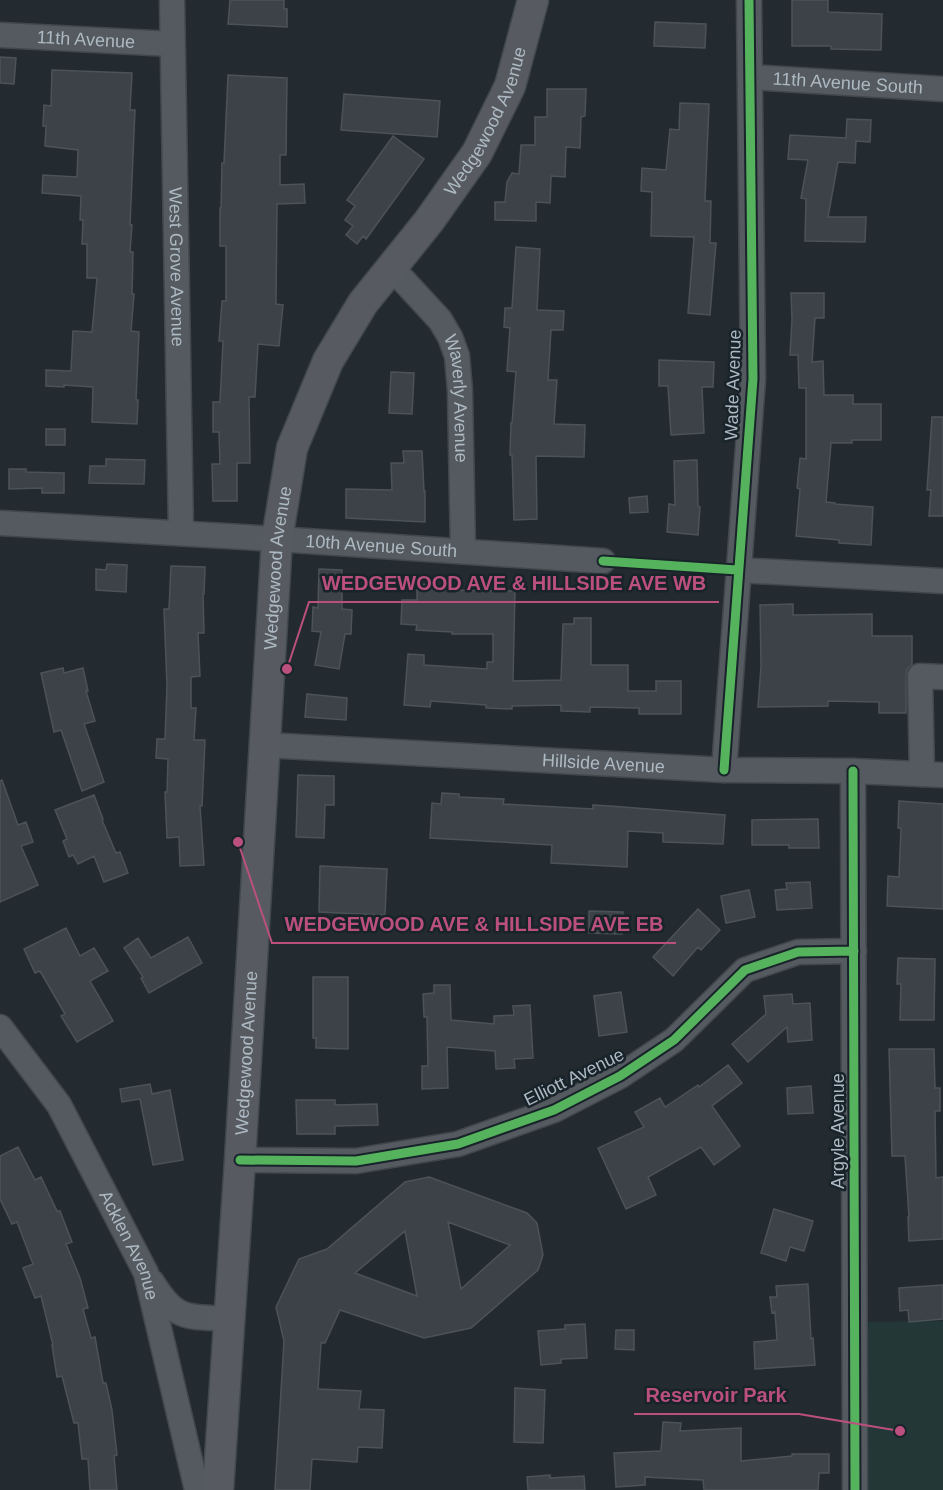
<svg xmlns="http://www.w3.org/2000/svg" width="943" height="1490" font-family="Helvetica,sans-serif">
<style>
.green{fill:#223736}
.building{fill:#3c4247;stroke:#4c5358;stroke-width:1.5;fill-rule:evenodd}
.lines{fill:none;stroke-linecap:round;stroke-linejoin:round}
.minor-casing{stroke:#42474b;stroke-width:27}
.major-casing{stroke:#41484d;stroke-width:33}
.minor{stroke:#545a5f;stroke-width:24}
.major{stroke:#575b61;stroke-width:30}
.cycleway-casing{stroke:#18232a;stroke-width:13}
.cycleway{stroke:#56b35d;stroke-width:9}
.labels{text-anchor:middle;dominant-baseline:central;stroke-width:5;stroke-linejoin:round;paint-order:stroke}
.street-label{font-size:18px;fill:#adb9c3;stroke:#18232a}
.leader{fill:none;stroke:#bb507f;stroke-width:2}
.callout-dot{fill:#bb507f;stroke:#18232a;stroke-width:2}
.callout-label{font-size:20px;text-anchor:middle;font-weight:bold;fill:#bb507f;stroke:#18232a;stroke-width:5;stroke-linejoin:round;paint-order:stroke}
</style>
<rect width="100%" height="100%" fill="#242b30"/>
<path class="green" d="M943,1321V1490H859L855,1322Z"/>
<path class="building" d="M230,0H284V9H287V27L228,24Z
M792,0H828V12L882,14L881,50L831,49V46H792Z
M655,22L706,24L705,48L654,46Z
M0,57L16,58L14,84L0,83Z
M52,70L132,73L130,110H135L130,225H132L130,252H133L132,294H134L131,331L139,332L136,400H138L137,424L92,422L93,387L64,385V387L46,386V370L71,371L73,331L92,332L97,278H87V244H82L83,220H80L81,196L42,193L43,175L77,177L78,150L45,146L46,126H43L44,105L51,106Z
M228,75L287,78L286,155H280V185L304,184L305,203L277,204L276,304L283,305L279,346L258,344L255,397H249L250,463H237V501H213L212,464H220L219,432H213V402H220L223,341H219L222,301H226V246H220V208H221L222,163H224Z
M547,89H586L585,116L581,117L580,148L566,147L565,177L551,176L550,203L536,202V221L495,220V202H505L507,182L512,173L519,174L521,145H535V117H547Z
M344,94L440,101L437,137L341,130Z
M680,103L709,104L705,201H711L710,243H716L710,315L688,313L694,237L651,236L652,192L641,191L642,168L666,170L670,129L679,130Z
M847,119L871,120L870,142L856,141L855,163L838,162L828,217H866L865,242L805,241L806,199L801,198L808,160L788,159L790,135L846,138Z
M393,136L424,159L366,239L363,236L357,244L346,235L353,226L345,220L355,206L347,200Z
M516,247L540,249L537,310L564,311L563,330H551L548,380H557L554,424L585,425L584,457L536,456L537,519L514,520L512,455H510L511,423H512L516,372L507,371L510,328L504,327L505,308H512Z
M791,293H824V318H815L812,362L823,361L824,395H853V404H881V440H852V443H831L826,502L835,503V504L873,507L871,545L839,543V540L796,536L800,489L797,488L800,458L806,459V388H799L798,355H790L792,319Z
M659,360L714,362L713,387H702L704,433L671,435L668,386H659Z
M391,372L414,373L412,414L389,413Z
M932,417H943V516H929L931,490H927Z
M46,429H65V445H46Z
M403,451H422L424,491H425V522L346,518V489L392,490L391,463H404Z
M106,459L145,460L144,484L89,483L90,466H106Z
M697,460L698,506L700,507L698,535L667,532L669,504L675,505L674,461Z
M9,469H26V472L64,473V493H42V488L9,489Z
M647,496L648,512L630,513L629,498Z
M107,564L127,565L126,592L96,590V569L106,570Z
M171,566L205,567L204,594H203L204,633H198L200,676L191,677V708H196L194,740H205L202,806H200L204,865L180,866L179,837L167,838L165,792H167L168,759L156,758L157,739H165L167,686L164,609H169Z
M319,569L342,570V609L352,610L351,634H345L339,669L315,665L321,632L312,631L313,607L318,608Z
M417,584L436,585L435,590L515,591L513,681L561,680L563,624H574V618H591V665H628V691H656V681H681V714H639V708L590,707V712L561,711V705L512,706V709L486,708V705L431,701L430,707L404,705L408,654L424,655V665L487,669V662H493V634H452V632L416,630L417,625L401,624L402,600H417Z
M793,604V615L872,614V636H912V665L907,669L906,676V713H879V702L828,701V706L758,707L761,666L760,605Z
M63,668L64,673L83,668L88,691H86L95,721L84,724L104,782L82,791L61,730L54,732L41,673Z
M307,694L347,698L346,720L305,717Z
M298,775L334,776V805H325L324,838L296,837Z
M2,780L18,825L26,822L33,842L21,846L38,885L0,902V781Z
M442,793L459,794V797L504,799L503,804L593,809V805L610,806L725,815L723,844L663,842V833L628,831L627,867L551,863L552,845L430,838L432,803L441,804Z
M94,795L103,819L102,820L116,853L120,852L128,873L104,882L94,856L78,864L73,855L69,857L63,841L67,839L55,810Z
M899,801L943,804V909L887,906L888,876L899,877L901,828H898Z
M818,819L819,848H789V845H752V820Z
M320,866L387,869L385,915L319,912Z
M810,882L812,908L777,910L775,890L787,889L786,883Z
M749,890L755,917L726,923L721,896Z
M698,909L720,930L701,950L698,947L673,976L653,957Z
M589,911L623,912L622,934L589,933Z
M66,928L80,956L94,948L108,971L90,981L113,1021L77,1042L61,1016L65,1014L40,971L35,973L24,949Z
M188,937L202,963L149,993L141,978L143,977L124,948L138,938L151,958Z
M898,958L935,959L934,1020H900L901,984H897Z
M313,977H348V1049L316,1048V1038H313Z
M434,985H450L451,1020L494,1024V1016L514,1015L513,1006L530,1005L533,1058L514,1059L515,1068L496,1069L495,1051L447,1047L448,1088L422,1089V1066H428L427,1017H424L423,994L434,993Z
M621,992L627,1032L599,1036L594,996Z
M792,994L793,1004L810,1003L812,1040L788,1042L787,1027L748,1062L732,1044L766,1014L764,996Z
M889,1049H934L935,1088H940V1111H935L936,1178L943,1177V1239L909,1241L908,1217H909L905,1156H892Z
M728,1065L742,1083L712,1106L740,1146L714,1165L701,1147L648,1177L656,1195L626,1209L598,1148L644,1127L635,1112L660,1098L665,1107L698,1085L699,1087Z
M150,1084L152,1094L170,1090L183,1160L153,1165L140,1099L122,1102L120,1089Z
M811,1086L813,1113L788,1114L787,1088Z
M296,1100H335V1105L377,1104L378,1125L335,1126V1134H297Z
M18,1147L35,1180L41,1177L57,1211H60L72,1242L66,1244L80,1278L88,1308L83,1309L91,1338L95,1337L103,1383H106L112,1410L117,1455L114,1456L117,1490H90L88,1459H82L78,1423H74L62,1376L57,1377L52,1345H53L41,1296L35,1298L23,1268L33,1264L17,1222L12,1224L0,1199V1156Z
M429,1177L527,1213L537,1223L543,1255L538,1270L471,1328L424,1338L340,1310L325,1343H321L318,1389L361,1391L359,1409L384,1410L382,1448L358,1447L357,1462L312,1459L310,1490H275L284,1341L276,1307L299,1259L327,1249L405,1182ZM448,1222L510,1245L461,1289ZM405,1231L417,1296L355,1273Z
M774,1209L813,1221L804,1251L790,1247L786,1261L761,1253Z
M808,1284L811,1339L813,1338L815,1365L755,1369L754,1342L777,1340L775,1312L772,1313L770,1297H777L776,1286Z
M943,1285V1319L909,1322L908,1310L900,1311L899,1288Z
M585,1324L587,1358L561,1359V1363L541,1365L538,1331L565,1329V1325Z
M616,1330H634V1350L615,1349Z
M515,1388L545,1390L543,1443L514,1442Z
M663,1422L681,1423L680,1431L741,1428V1461L792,1456V1454H829V1473H819L818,1490H704L703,1480L645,1477V1485L616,1487L614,1453L661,1451Z
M550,1475V1478L584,1476L585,1490H528L527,1477Z"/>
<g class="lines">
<g class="minor-casing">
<g id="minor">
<path id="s1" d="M172,0L181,533"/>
<path id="s2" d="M0,35L172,44"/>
<path id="s3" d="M750,77L943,89"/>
<path id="s4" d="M392,268L440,320L450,337L457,356L460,391L463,551"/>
<path id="s5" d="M0,523L277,539L603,561"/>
<path d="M737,570L943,581"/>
<path id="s6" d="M265,745L724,770L853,771L943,775"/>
<path d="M724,770L753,379L749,0"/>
<path d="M853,771L855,1490"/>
<path d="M922,774L920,676L943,677"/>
<path id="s7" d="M0,1027L59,1105L146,1273L197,1490"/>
<path d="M240,1160L356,1161L458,1144L554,1110L620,1076L674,1040L745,970L798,952L854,951"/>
<path d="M152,1282C176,1321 186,1316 228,1319"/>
</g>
</g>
<g class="major-casing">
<g id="major">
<path id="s8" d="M218,1490L240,1160L277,539L292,448L328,361L363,303L429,221L477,153L510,86L533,0"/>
</g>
</g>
<use href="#minor" class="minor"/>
<use href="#major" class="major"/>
<g class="cycleway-casing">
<path id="cycleway" d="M603,561L737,570
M724,770L753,379L749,0
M853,771L855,1490
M240,1160L356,1161L458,1144L554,1110L620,1076L674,1040L745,970L798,952L854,951"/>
</g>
<use href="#cycleway" class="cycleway"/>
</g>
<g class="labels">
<g class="street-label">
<text stroke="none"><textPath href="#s2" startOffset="86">11th Avenue</textPath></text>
<text stroke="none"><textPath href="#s3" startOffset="98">11th Avenue South</textPath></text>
<text stroke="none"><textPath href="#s8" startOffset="1428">Wedgewood Avenue</textPath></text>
<text stroke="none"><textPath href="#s1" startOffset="267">West Grove Avenue</textPath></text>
<text transform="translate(733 385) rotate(-88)">Wade Avenue</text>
<text stroke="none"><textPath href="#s4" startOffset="153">Waverly Avenue</textPath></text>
<text stroke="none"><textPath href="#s5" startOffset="382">10th Avenue South</textPath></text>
<text stroke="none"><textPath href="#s8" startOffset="924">Wedgewood Avenue</textPath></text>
<text stroke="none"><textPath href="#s6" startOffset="339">Hillside Avenue</textPath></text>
<text stroke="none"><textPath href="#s8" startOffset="438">Wedgewood Avenue</textPath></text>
<text transform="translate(574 1077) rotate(-26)">Elliott Avenue</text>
<text transform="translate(838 1131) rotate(-90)">Argyle Avenue</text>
<text stroke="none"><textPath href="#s7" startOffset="255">Acklen Avenue</textPath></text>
</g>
</g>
<path class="leader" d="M287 669L309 602H719M238 842L272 943H676M900 1431L799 1414H634"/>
<g class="callout-dot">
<circle cx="287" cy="669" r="6"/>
<circle cx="238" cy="842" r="6"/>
<circle cx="900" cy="1431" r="6"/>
</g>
<g class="callout-label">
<text x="514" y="590">WEDGEWOOD AVE &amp; HILLSIDE AVE WB</text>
<text x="474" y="931">WEDGEWOOD AVE &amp; HILLSIDE AVE EB</text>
<text x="716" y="1402">Reservoir Park</text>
</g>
</svg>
